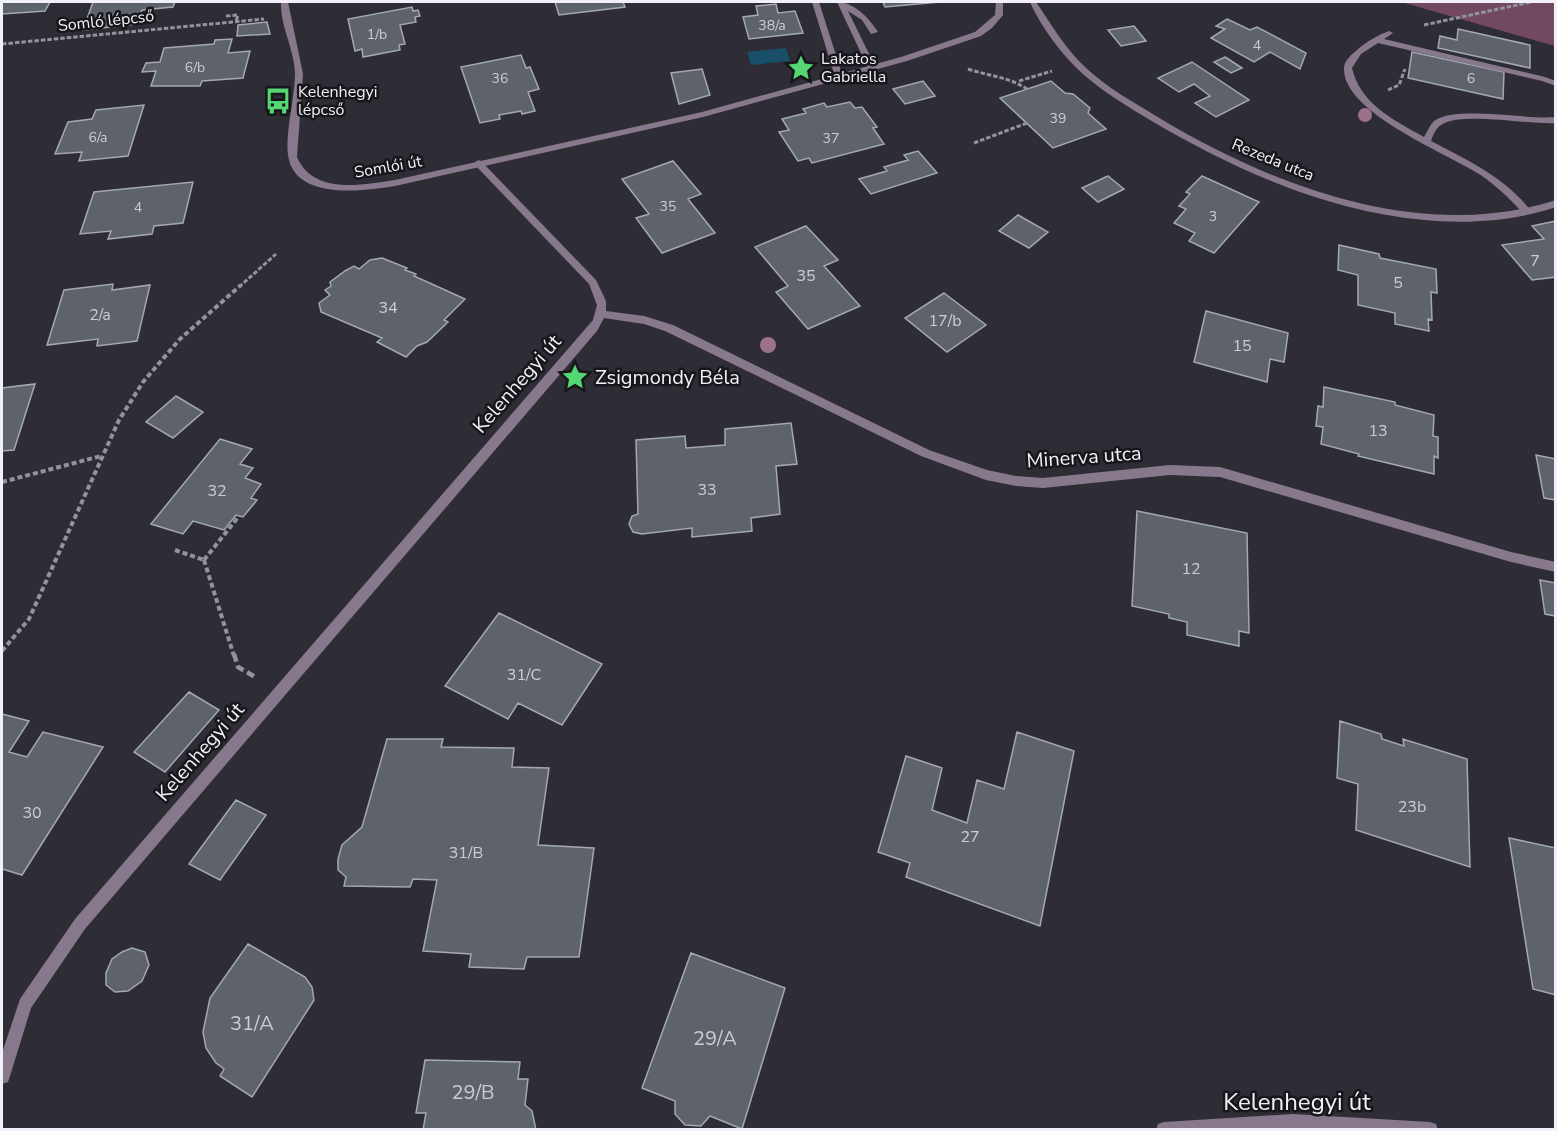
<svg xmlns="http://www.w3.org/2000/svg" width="1557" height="1131" font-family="'Nunito Sans',sans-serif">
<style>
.green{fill:#73495f}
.water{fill:#194f69}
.building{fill:#5d626b;stroke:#a3a8b3;stroke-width:1.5}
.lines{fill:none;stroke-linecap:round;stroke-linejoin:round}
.path-far2{stroke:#93939a;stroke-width:3;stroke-dasharray:4.5 2;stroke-linecap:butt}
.path-far1{stroke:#93939a;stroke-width:4;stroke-dasharray:5 3;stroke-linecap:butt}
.path{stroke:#93939a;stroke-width:4.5;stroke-dasharray:8 4;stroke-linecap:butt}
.service{fill:#87798b;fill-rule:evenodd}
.minor{fill:#87798b;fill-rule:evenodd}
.tertiary{fill:#87798b;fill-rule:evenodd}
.tree{fill:#9c728b}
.labels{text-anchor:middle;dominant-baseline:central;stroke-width:5;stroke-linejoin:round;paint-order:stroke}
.far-number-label{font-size:14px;fill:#cccdd4}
.far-street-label{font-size:16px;fill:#f1f1f7;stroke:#17161a}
.far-poi-label{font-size:16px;fill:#f1f1f7;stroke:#17161a;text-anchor:start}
.number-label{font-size:16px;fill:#cccdd4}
.poi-label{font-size:20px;fill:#f1f1f7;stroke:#17161a;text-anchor:start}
.street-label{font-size:20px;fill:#f1f1f7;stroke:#17161a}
.near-number-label{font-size:20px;fill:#cccdd4}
.near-street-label{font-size:24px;fill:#f1f1f7;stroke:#17161a}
</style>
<rect width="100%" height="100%" fill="#2e2d36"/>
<path class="green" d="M1401,2H1555V46Z"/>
<path class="water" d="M786,48L790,61L751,65L747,52Z"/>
<path class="building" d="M2,2H50L45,11L2,14Z
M93,2H175L173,7L142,10L137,24L83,30Z
M555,2H623L625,7L559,15Z
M883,2H940L885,7Z
M776,4L778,13L795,11L803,33L749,39L743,17L758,15L756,6Z
M412,7L413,11L418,10L420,16L415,17L416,22L400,25L405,44L399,45L400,50L363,57L362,49L355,51L348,19Z
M1227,19L1250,30L1257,27L1306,53L1300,69L1270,52L1254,62L1211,38L1225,29L1216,26Z
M267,22L270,34L237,36L238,25Z
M1134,26L1146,41L1121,46L1108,30Z
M1458,29L1530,45V68L1438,48L1440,36L1457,40Z
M232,39L228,53L250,51L243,78L202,81L200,86H151L156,71L142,72L146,63L160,62L164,48L214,44L215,40Z
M1412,52L1504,72L1503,99L1408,78Z
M521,55L526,68L530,67L539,89L528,92L535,111L522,114L521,111L499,115L500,119L480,123L461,67Z
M1225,57L1242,68L1231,73L1214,62Z
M1192,62L1249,100L1216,117L1195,103L1210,96L1194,84L1179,92L1158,78Z
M702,69L710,95L679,104L671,73Z
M923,81L935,96L905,104L893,89Z
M1051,81L1065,93L1073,94L1090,108L1088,113L1106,129L1053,148L1000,98Z
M850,102L855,108L862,107L877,127L873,128L884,144L812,163L809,158L798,161L779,132L789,130L782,119L806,113L803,109L824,103L827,107Z
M144,105L128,156L79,161L82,152L55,154L68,122L92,119L96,110Z
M918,151L937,173L871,194L859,179L887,171L884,167L908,160L904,155Z
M673,161L701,194L688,199L715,233L662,253L636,218L649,214L622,179Z
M1108,176L1124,189L1098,202L1082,188Z
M1202,176L1259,202L1214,253L1189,241L1195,233L1174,223L1186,209L1179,206L1190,194L1186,192Z
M193,182L183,223L154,226L152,234L108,239L111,231L80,234L94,192Z
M1018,215L1048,232L1029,248L999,231Z
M1556,221V277L1532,280L1502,245L1544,239L1532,226Z
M806,226L838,260L824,266L860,306L808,329L776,292L788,286L755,247Z
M1339,245L1379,254L1380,258L1436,269L1437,293L1431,292L1432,320L1428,319L1429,331L1395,324V313L1358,305V275L1338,270Z
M382,258L407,268L405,270L416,274L414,276L465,299L444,320L448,322L427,342L417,346L406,357L377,342L382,338L321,312L319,303L330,295L325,290L331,286L330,282L345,271L354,266L359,269L370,260Z
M113,284L112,290L150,285L137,341L97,346L98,339L47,345L64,290Z
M944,293L986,325L947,352L905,318Z
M1206,311L1288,333L1284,362L1270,359L1267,382L1194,362Z
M35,384L14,450L2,451V388Z
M1324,387L1395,402V405L1434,415L1433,436L1438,437V458L1434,456V474L1358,456L1359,454L1321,444L1323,427L1316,426L1318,406L1323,407Z
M176,396L203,412L173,438L146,422Z
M791,423L797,464L776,466L780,514L751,518L752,531L692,537V528L642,534L633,532L629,524L632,516L638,514L636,440L685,436L686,448L725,445V429Z
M220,439L252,449L240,464L253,468L245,478L261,484L251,498L257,500L243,517L236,515L224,530L193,521L183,534L151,524Z
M1536,455L1556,459V500L1544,498Z
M1137,511L1247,533L1249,633L1239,631V646L1187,635V622L1169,618V614L1132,606Z
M1540,580L1556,583V616L1545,614Z
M499,613L602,664L562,725L518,703L508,719L445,686Z
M189,692L219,710L165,772L134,752Z
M2,714L29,721L9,752L27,757L43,732L103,747L22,875L2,869Z
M1340,721L1381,734L1382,739L1404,746L1403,739L1467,759L1470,867L1356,830L1358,784L1337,778Z
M1017,732L1074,751L1040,926L906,877L910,863L878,852L906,756L942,768L932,810L967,823L977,780L1004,789Z
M387,739H443L441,747L514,748L512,767L549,768L538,845L594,848L579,957H527L524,969L469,967L471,954L423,951L437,880L413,879L410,887L344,886L346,877L338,870V859L342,845L362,827Z
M236,800L266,815L220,880L189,864Z
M1509,838L1556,848V995L1533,989Z
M248,944L305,977L312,987L314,1000L252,1097L220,1076L224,1069L216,1063L206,1048L203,1032L210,998Z
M132,948L145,952L149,965L142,981L128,991L115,992L106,985V973L112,959L122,952Z
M691,953L785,988L742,1129L710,1116L701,1126L685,1125L675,1114V1101L642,1088Z
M425,1060L520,1062L518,1079H528L525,1105L532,1111L536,1130H423L426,1113H416Z"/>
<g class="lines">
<path class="path-far2" d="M226,16L238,15L236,21
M1424,25L1531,2
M2,44L264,19
M968,69C989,76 1009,77 1027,89
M1019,81L1052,71
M1388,90L1399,85L1405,69
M974,143L1027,123
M239,287L276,254"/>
<path class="path-far1" d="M2,482L101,456
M175,550L204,560
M204,560L234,656
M204,560L239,516
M2,651L29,619L119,420L143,382L180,339L241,285"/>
<path class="path" d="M234,654L238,667L257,678"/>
<path class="service" d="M812,2H819L843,77L842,79L835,77Z
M837,2C854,2 869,18 878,32L871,34L862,20L848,11L876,68L875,70L868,68Z
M1389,31L1393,33L1384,39L1545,77L1556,81V86L1542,81L1378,43L1361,54L1352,68C1360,104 1394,120 1424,137C1427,132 1430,125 1434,121C1456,105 1526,120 1556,117V123C1529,125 1460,111 1441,125C1436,128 1433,135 1431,141C1467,160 1505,177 1531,211L1529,213H1523C1508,197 1493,182 1474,171C1443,152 1342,111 1344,68C1344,61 1352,54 1357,50C1366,42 1378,35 1389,31Z"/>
<path class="minor" d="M1030,2H1036C1051,24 1065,48 1085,67C1107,88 1135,103 1161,119C1275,187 1422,243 1556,200V207C1515,221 1468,224 1425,220C1328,212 1233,169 1150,120C1127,106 1103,92 1083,74C1062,55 1041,27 1030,2Z
M478,160L481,161L596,280L606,301V311L644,316L673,325L929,450L987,470L1016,476L1043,478L1170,465L1220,467L1511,552L1556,562V572L1511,562L1220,477L1170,475L1043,488L1016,486L986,480L921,456L665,331L644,324L604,318L597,331L85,929L31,1008L10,1076L8,1082L2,1084V1053L20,999L75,919L593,320L597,305L589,284L475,165L474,163Z
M1293,1114L1430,1122L1436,1124L1438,1130H1156L1158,1124L1164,1122Z"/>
<path class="tertiary" d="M281,2H288L303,74L297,157C313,195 362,185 395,180L702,112L901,57L975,32L995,15L996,2H1003V15L992,28L981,36L907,61L703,117L395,186C364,191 294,201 288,155C285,132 295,98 295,73C294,48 280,26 281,2Z"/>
</g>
<g class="tree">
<circle cx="1365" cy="115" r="7"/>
<circle cx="768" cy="345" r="8"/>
</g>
<defs>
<g id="sight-bare" transform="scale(2.07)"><path d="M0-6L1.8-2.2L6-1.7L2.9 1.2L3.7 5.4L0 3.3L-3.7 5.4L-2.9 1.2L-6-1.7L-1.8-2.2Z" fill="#54d672" stroke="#17161a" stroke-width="2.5" paint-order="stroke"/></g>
<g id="bus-bare" transform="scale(2.07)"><path d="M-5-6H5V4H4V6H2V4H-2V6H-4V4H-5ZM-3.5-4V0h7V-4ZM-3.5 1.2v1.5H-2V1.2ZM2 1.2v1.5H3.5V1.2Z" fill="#54d672" stroke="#17161a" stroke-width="2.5" paint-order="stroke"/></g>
</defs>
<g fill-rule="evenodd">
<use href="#sight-bare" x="801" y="68"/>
<use href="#bus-bare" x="278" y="101"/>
<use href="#sight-bare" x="575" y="377"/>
</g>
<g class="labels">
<g class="far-number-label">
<text x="772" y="25">38/a</text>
<text x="377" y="34">1/b</text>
<text x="1257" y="45">4</text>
<text x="195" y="67">6/b</text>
<text x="500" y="78">36</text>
<text x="1471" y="78">6</text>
<text x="1058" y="118">39</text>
<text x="98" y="137">6/a</text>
<text x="831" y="138">37</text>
<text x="668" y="206">35</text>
<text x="138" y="207">4</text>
<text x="1213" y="216">3</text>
</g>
<g class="far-street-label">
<text transform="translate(106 21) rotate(-6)">Somló lépcső</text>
<text transform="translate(1273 160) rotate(22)">Rezeda utca</text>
<text transform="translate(388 167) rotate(-10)">Somlói út</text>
</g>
<g class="far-poi-label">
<text x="821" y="59">Lakatos<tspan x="821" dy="18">Gabriella</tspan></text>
<text x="298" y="92">Kelenhegyi<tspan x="298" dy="18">lépcső</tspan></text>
</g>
<g class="number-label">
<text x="1535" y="261">7</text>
<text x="806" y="276">35</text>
<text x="1398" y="283">5</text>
<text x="388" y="308">34</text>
<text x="100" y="315">2/a</text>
<text x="945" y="321">17/b</text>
<text x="1242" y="346">15</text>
<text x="1378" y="431">13</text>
<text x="707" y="490">33</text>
<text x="217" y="491">32</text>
<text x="1191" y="569">12</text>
<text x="524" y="675">31/C</text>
<text x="1412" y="807">23b</text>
<text x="32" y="813">30</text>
<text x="970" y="837">27</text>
<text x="466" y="853">31/B</text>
</g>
<g class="poi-label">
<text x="595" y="377">Zsigmondy Béla</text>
</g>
<g class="street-label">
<text transform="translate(517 384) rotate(-49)">Kelenhegyi út</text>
<text transform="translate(1084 457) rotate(-4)">Minerva utca</text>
<text transform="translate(200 752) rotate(-49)">Kelenhegyi út</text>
</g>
<g class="near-number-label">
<text x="252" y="1023">31/A</text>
<text x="715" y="1038">29/A</text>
<text x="473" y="1092">29/B</text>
</g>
<g class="near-street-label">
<text x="1297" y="1102">Kelenhegyi út</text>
</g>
</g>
<rect width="1557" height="1131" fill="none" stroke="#f1f1f7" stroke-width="6"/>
</svg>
